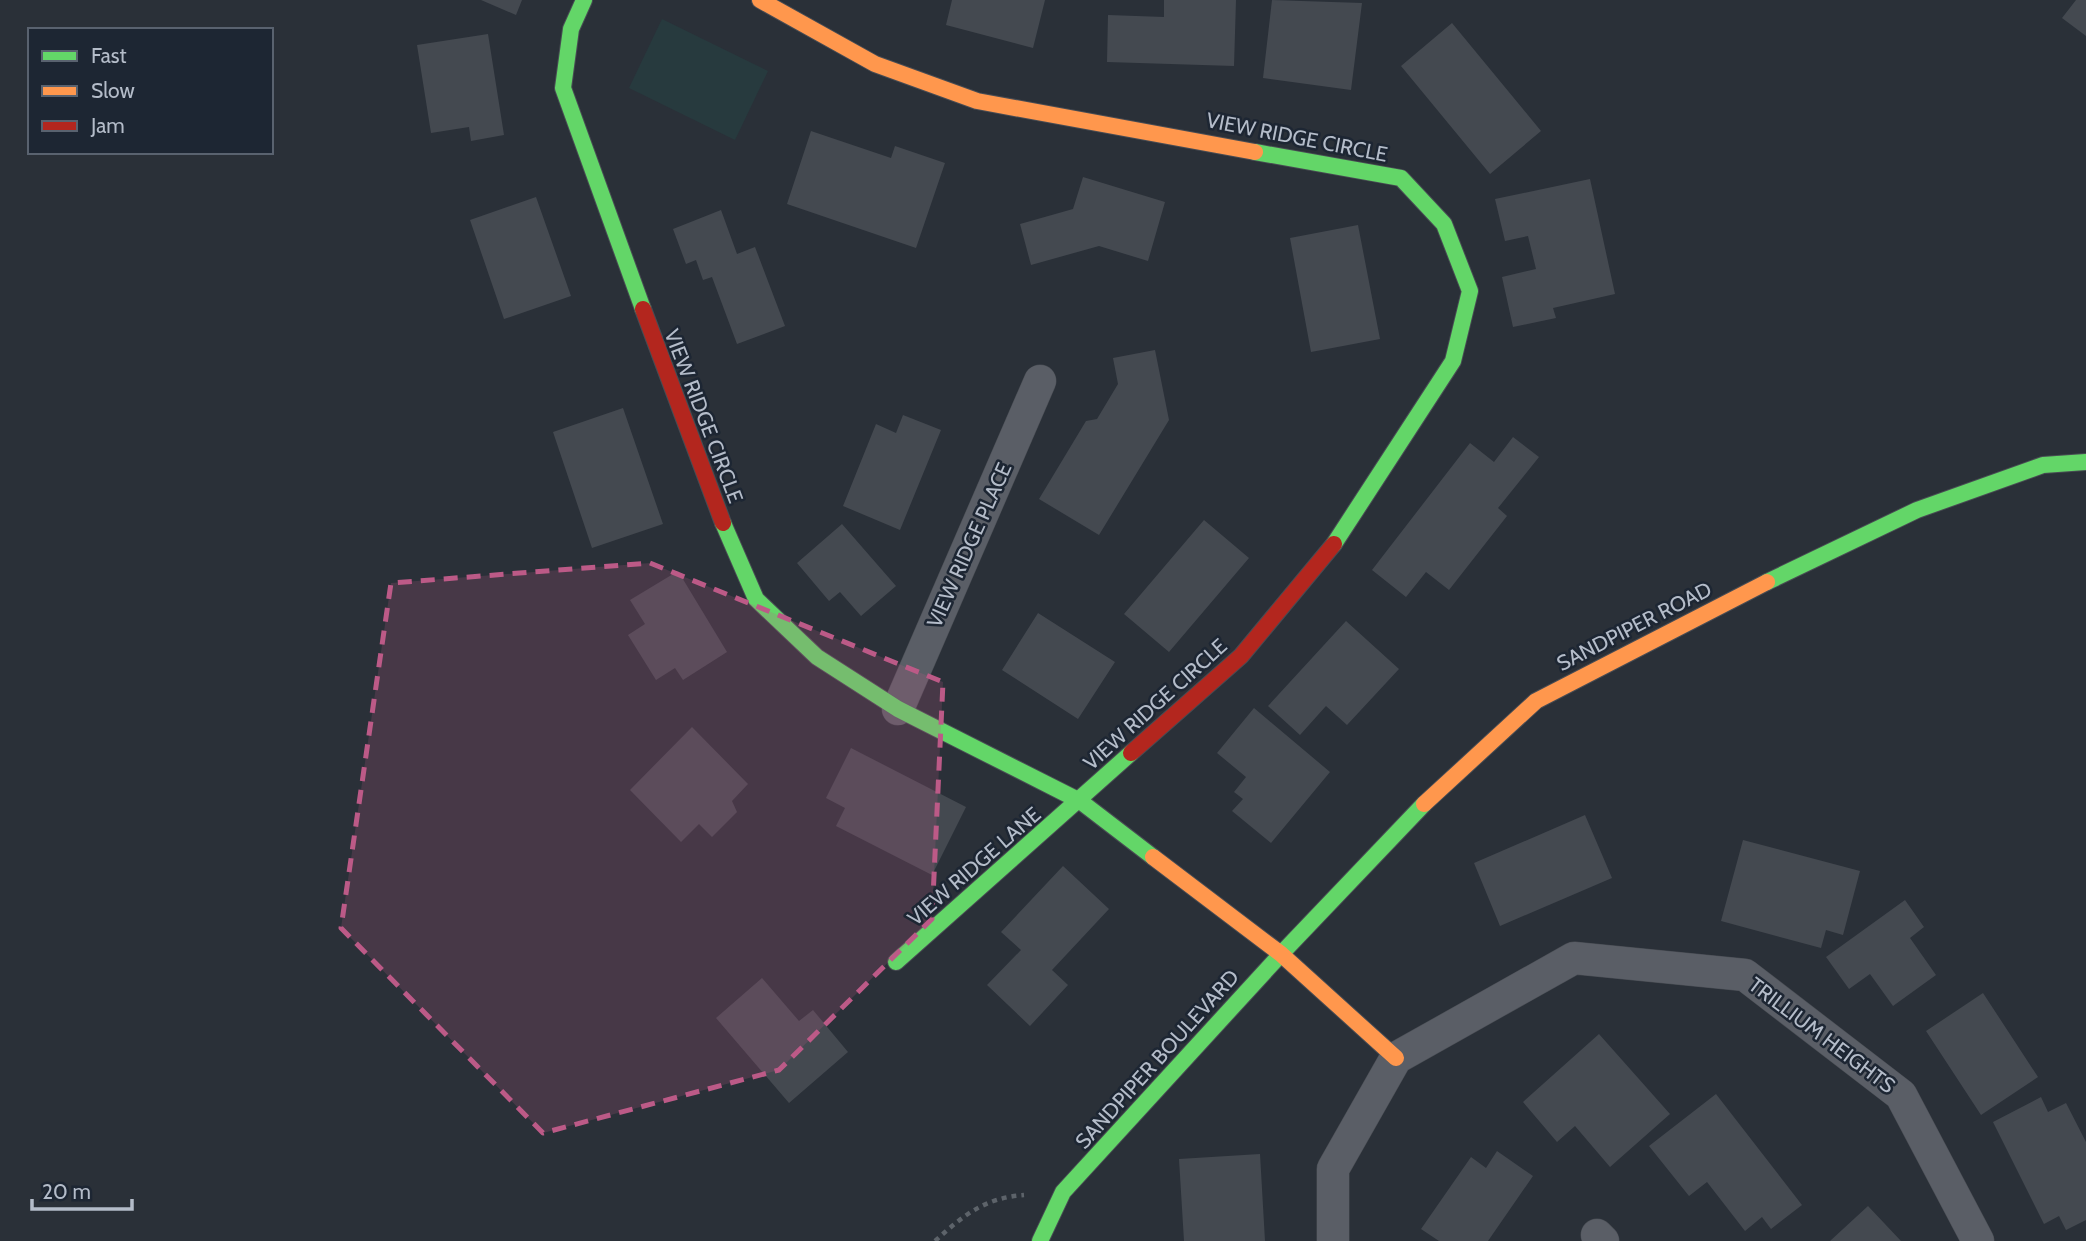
<svg xmlns="http://www.w3.org/2000/svg" width="2086" height="1241" font-family="Cabin,sans-serif">
<style>
.green{fill:#273a3e}
.building{fill:#444950}
.lines{fill:none;stroke-linecap:round;stroke-linejoin:round}
.street-casing{stroke:#484c53;stroke-width:33}
.fast-casing{stroke:#484c53;stroke-width:18}
.slow-casing{stroke:#484c53;stroke-width:18}
.jam-casing{stroke:#484c53;stroke-width:18}
.path{stroke:#5d636a;stroke-width:4.5;stroke-dasharray:5 5;stroke-linecap:butt}
.street{stroke:#5a5e66;stroke-width:32}
.fast{stroke:#63d668;stroke-width:16}
.slow{stroke:#ff974d;stroke-width:16}
.jam{stroke:#b3261e;stroke-width:16}
.marked{fill:#bc5a87;fill-opacity:0.2;stroke:#bc5a87;stroke-width:5;stroke-dasharray:14 9;stroke-linejoin:round}
.labels{text-anchor:middle;dominant-baseline:central;stroke-width:5;stroke-linejoin:round;paint-order:stroke}
.street-label{font-size:21px;fill:#b4bcc9;stroke:#1d2633}
</style>
<rect width="100%" height="100%" fill="#2a3038"/>
<path class="green" d="M662,19L768,71L735,140L629,88Z"/>
<path class="building" d="M481,0H522L516,15Z
M952,0H1045L1033,48L946,25Z
M1164,0H1236L1234,66L1107,62L1108,15L1164,17Z
M1272,0L1362,3L1351,90L1263,78Z
M2076,0H2086V36L2062,18Z
M1452,23L1541,131L1490,174L1401,66Z
M488,34L504,135L471,141L469,127L431,133L417,45Z
M811,131L891,158L895,146L945,163L916,248L787,204Z
M1083,177L1165,202L1148,261L1099,246L1031,265L1020,224L1073,209Z
M1590,179L1615,294L1553,308L1556,318L1513,327L1502,277L1536,269L1528,236L1505,241L1495,199Z
M536,197L571,296L504,319L470,220Z
M721,210L737,254L755,247L785,326L737,344L712,277L703,280L696,260L686,264L673,229Z
M1358,225L1380,339L1311,352L1290,238Z
M1155,350L1169,420L1099,535L1039,499L1086,421L1097,419L1118,384L1113,358Z
M623,408L663,524L592,548L553,432Z
M903,415L941,430L900,530L843,506L876,424L896,433Z
M1513,437L1539,457L1498,508L1507,516L1449,590L1426,572L1406,597L1372,570L1470,443L1494,462Z
M1204,520L1249,558L1169,652L1124,614Z
M842,524L896,586L861,616L840,592L829,601L797,563Z
M678,571L727,652L683,680L675,668L656,680L628,635L645,624L630,600Z
M1038,613L1115,662L1078,719L1002,670Z
M1346,621L1399,669L1347,725L1326,706L1300,735L1268,706Z
M1254,708L1330,772L1271,843L1232,811L1243,799L1234,792L1246,777L1217,753Z
M692,727L748,784L732,801L737,812L712,837L699,824L681,842L630,790Z
M851,748L966,807L932,875L836,826L845,808L826,798Z
M1585,815L1612,878L1500,926L1474,863Z
M1743,840L1860,871L1843,935L1826,930L1821,948L1721,921Z
M1063,866L1109,909L1052,970L1068,985L1030,1026L987,985L1021,950L1001,932Z
M1905,900L1924,927L1910,938L1936,975L1893,1006L1870,974L1849,989L1826,957Z
M762,978L799,1021L813,1010L848,1052L789,1103L716,1018Z
M1983,993L2038,1077L1981,1115L1926,1031Z
M1599,1034L1670,1114L1610,1167L1575,1126L1557,1142L1523,1102Z
M1716,1094L1802,1205L1771,1229L1762,1217L1745,1231L1707,1182L1689,1196L1649,1146Z
M2041,1097L2048,1112L2066,1103L2086,1142V1220L2066,1230L2059,1216L2044,1224L1993,1122Z
M1497,1151L1533,1176L1488,1241H1439L1421,1229L1471,1157L1486,1168Z
M1260,1154L1265,1241H1184L1179,1159Z
M1868,1206L1901,1241H1830Z"/>
<g class="lines">
<g class="street-casing">
<path id="street" d="M898,709L1040,381
M1597,1235L1603,1241
M1333,1241V1169L1396,1058L1574,958L1745,975L1901,1095L1978,1241"/>
</g>
<g class="fast-casing">
<path id="fast" d="M584,0L571,29L563,88L643,309
M1255,152L1401,178L1444,224L1470,291L1453,361L1334,544
M723,523L756,599L817,657L898,709L1080,801L1153,857
M1767,582L1917,510L2043,465L2086,462
M896,962L1131,753
M1040,1241L1063,1192L1281,954L1424,804"/>
</g>
<g class="slow-casing">
<path id="slow" d="M760,0L875,64L977,101L1255,152
M1424,804L1536,701L1767,582
M1153,857L1281,954L1396,1058"/>
</g>
<g class="jam-casing">
<path id="jam" d="M643,309L723,523
M1131,753L1241,656L1334,544"/>
</g>
<path class="path" d="M935,1241C964,1215 984,1198 1024,1195"/>
<use href="#street" class="street"/>
<use href="#fast" class="fast"/>
<use href="#slow" class="slow"/>
<use href="#jam" class="jam"/>
</g>
<path class="marked" d="M650,563L943,682L932,919L779,1070L543,1133L341,928L391,583Z"/>
<g class="labels">
<g class="street-label">
<text transform="translate(1297 137) rotate(11)">VIEW RIDGE CIRCLE</text>
<text transform="translate(704 416) rotate(69)">VIEW RIDGE CIRCLE</text>
<text transform="translate(969 545) rotate(-66)">VIEW RIDGE PLACE</text>
<text transform="translate(1634 626) rotate(-27)">SANDPIPER ROAD</text>
<text transform="translate(1155 704) rotate(-42)">VIEW RIDGE CIRCLE</text>
<text transform="translate(974 866) rotate(-41)">VIEW RIDGE LANE</text>
<text transform="translate(1822 1035) rotate(37)">TRILLIUM HEIGHTS</text>
<text transform="translate(1157 1059) rotate(-48)">SANDPIPER BOULEVARD</text>
</g>
</g>
<rect x="28" y="28" width="245" height="126" fill="#1d2633" stroke="#59626f" stroke-width="2"/>
<rect x="42" y="51" width="35" height="10" fill="#63d668" stroke="#59626f" stroke-width="2"/>
<text x="91" y="63" font-size="21" fill="#b4bcc9">Fast</text>
<rect x="42" y="86" width="35" height="10" fill="#ff974d" stroke="#59626f" stroke-width="2"/>
<text x="91" y="98" font-size="21" fill="#b4bcc9">Slow</text>
<rect x="42" y="121" width="35" height="10" fill="#b3261e" stroke="#59626f" stroke-width="2"/>
<text x="91" y="133" font-size="21" fill="#b4bcc9">Jam</text>
<path d="M32 1199v10h100v-10" fill="none" stroke="#b4bcc9" stroke-width="3.5"/>
<text x="42" y="1199" font-size="21" fill="#b4bcc9" stroke="#1d2633" stroke-width="5" paint-order="stroke">20 m</text>
</svg>
